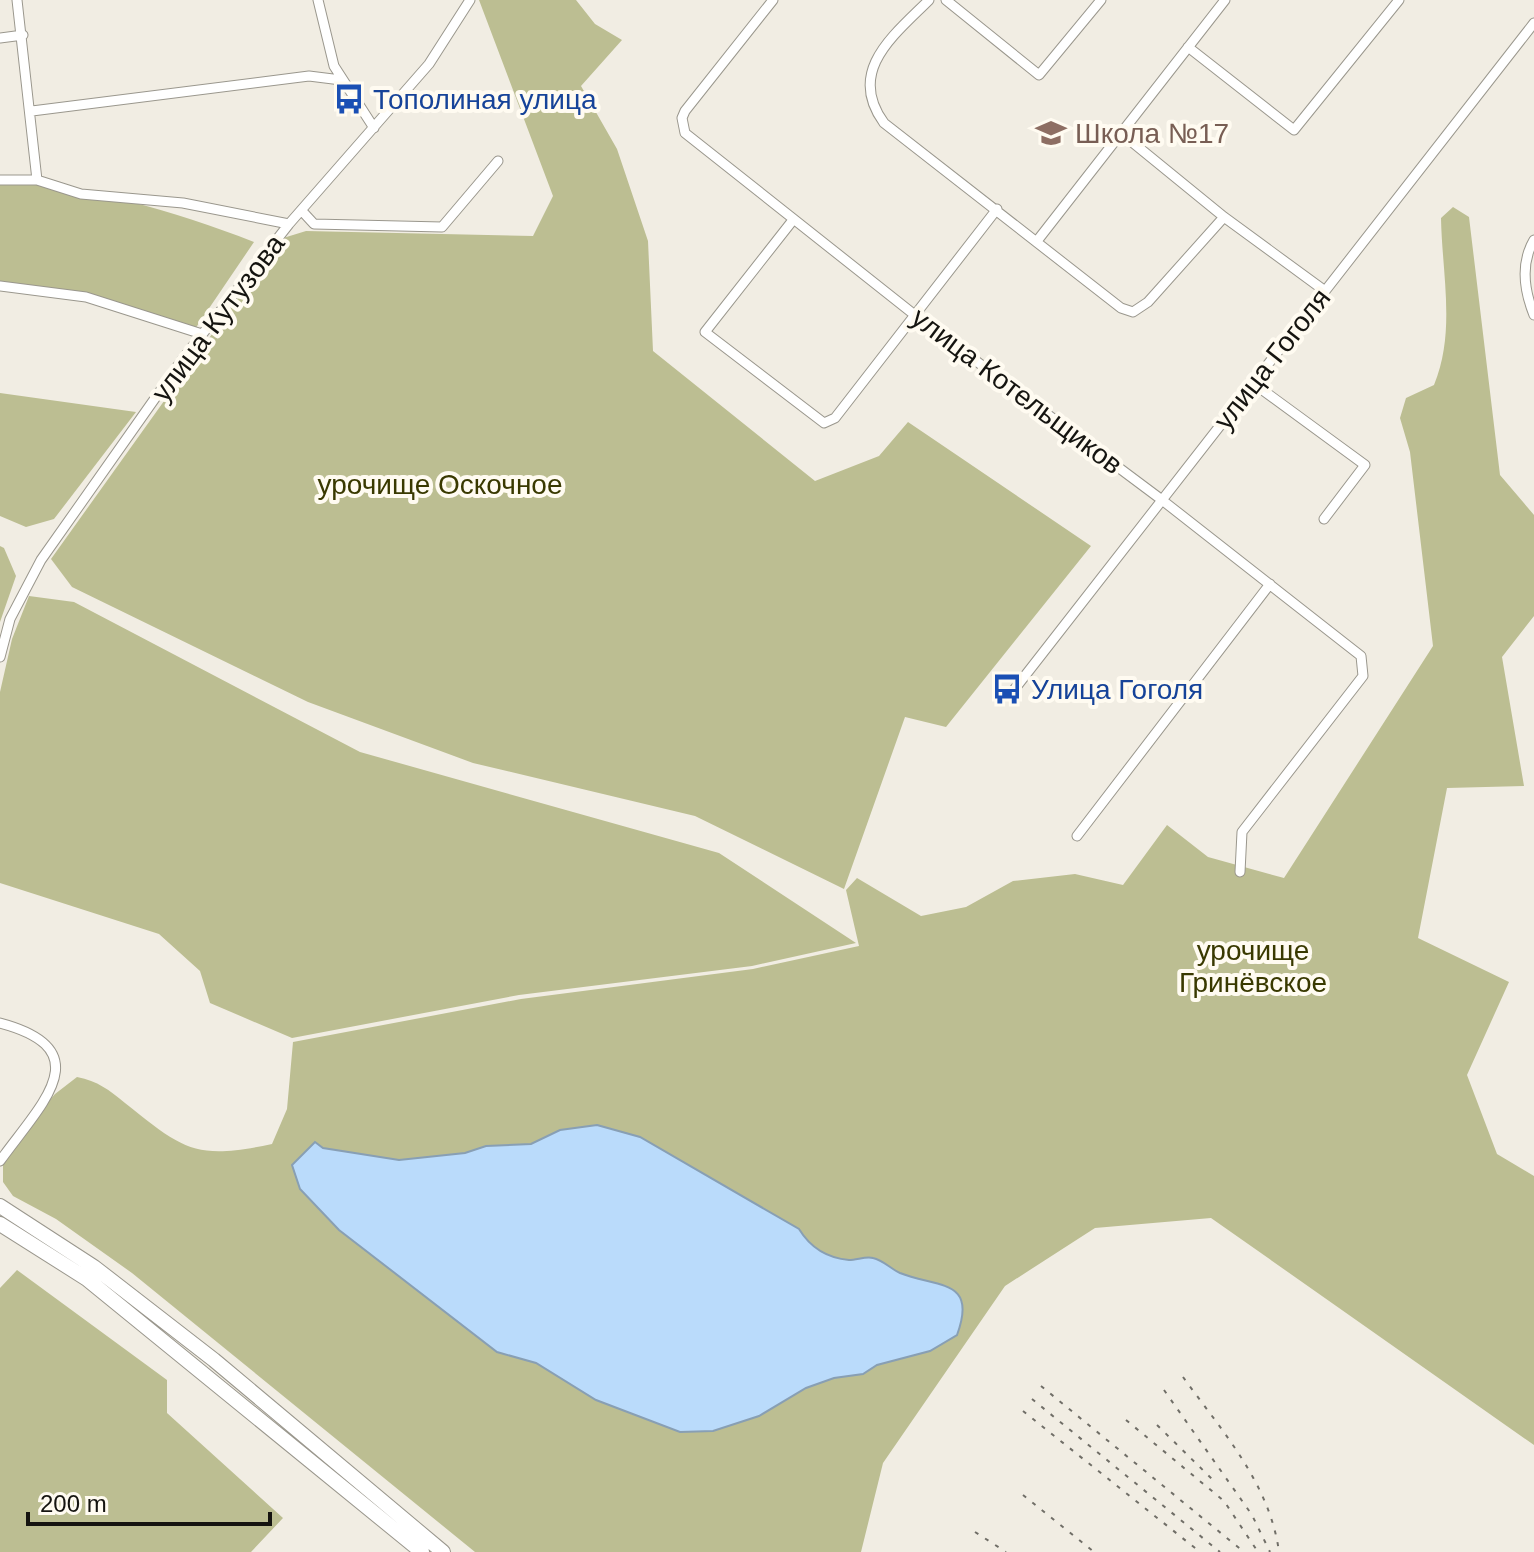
<svg xmlns="http://www.w3.org/2000/svg" width="1534" height="1552" font-family="Arial,sans-serif">
<style>
.green{fill:#bcbe92}
.water{fill:#badbfb;stroke:#889fb4;stroke-width:2}
.lines{fill:none;stroke-linecap:round;stroke-linejoin:round}
.street-casing{stroke:#9a978d;stroke-width:11}
.primary-casing{stroke:#9a978d;stroke-width:16}
.street{stroke:#fff;stroke-width:9}
.primary{stroke:#fff;stroke-width:14}
.rail{stroke:#706e67;stroke-width:2;stroke-dasharray:4 8;stroke-linecap:butt}
.labels{text-anchor:middle;dominant-baseline:central;stroke-width:8;stroke-linejoin:round;paint-order:stroke}
.transit-label{font-size:28px;fill:#164399;stroke:#fffbf1;text-anchor:start}
.education-label{font-size:28px;fill:#785e54;stroke:#fffbf1;text-anchor:start}
.street-label{font-size:28px;fill:#151410;stroke:#fffbf1}
.park-label{font-size:28px;fill:#393900;stroke:#fffbf1}
</style>
<rect width="100%" height="100%" fill="#f1ede3"/>
<path class="green" d="M479,0H576L595,24L622,40L581,86L617,149L648,241L653,351L815,481L879,456L908,422L1091,546L946,727L905,717L844,889L695,816L473,763L308,702L72,587L51,559L280,239L306,231L533,236L553,196Z
M0,181C86,186 173,210 254,242L195,329L87,295L0,283Z
M1453,207L1469,217L1500,475L1534,515V616L1502,657L1524,786L1447,788L1418,938L1509,982L1467,1075L1497,1154L1534,1176V1445L1211,1218L1095,1228L1005,1286L883,1463L861,1552H475L132,1273L56,1219L13,1196L3,1182V1163L14,1142L55,1094L77,1077C98,1081 109,1090 125,1103C185,1151 196,1160 272,1144L287,1109L293,1042L521,999L753,969L859,946L846,890L857,878L921,916L966,907L1013,881L1075,874L1123,885L1167,825L1208,857L1284,878L1433,646L1410,452L1400,418L1406,398L1434,385C1456,332 1442,274 1441,218Z
M0,393L136,412L54,519L26,527L0,516Z
M0,546L4,548L16,576L0,622Z
M29,596L74,602L360,752L719,853L856,943L752,966L519,995L292,1038L210,1003L200,971L159,934L0,883V692L12,639Z
M17,1270L167,1380V1413L283,1518L251,1552H0V1288Z"/>
<path class="water" d="M597,1125L640,1137L799,1229C810,1247 827,1258 849,1260C857,1260 866,1256 873,1258C883,1260 891,1269 900,1273C937,1288 978,1278 957,1335L930,1351L877,1365L863,1374L834,1378L806,1388L759,1416L713,1431L680,1432L596,1400L536,1363L497,1352L339,1230L300,1189L292,1165L315,1142L323,1148L399,1160L465,1153L486,1146L531,1144L560,1130Z"/>
<g class="lines">
<g class="street-casing">
<path id="street" d="M17,0L37,180
M318,0L334,66L374,128
M773,0L685,111L682,118L685,133L916,316L1162,500L1361,656L1363,676L1242,832L1240,872
M929,0C894,35 846,71 884,123L1121,308L1133,312L1148,302L1224,217
M946,0L1039,75L1101,0
M0,38L23,35
M1188,47L1294,130L1399,0
M32,111L309,76L341,80
M1121,133L1224,217L1325,291
M0,180H37L81,194L183,203L289,224
M302,211L314,224L442,227L498,161
M793,220L705,332L824,423L835,418L997,209
M1534,240C1520,264 1524,290 1534,315
M1037,241L1225,0
M0,286L86,297L202,334
M1253,383L1365,465L1324,519
M0,657L10,619L41,560L182,360L289,224L429,64L470,0
M1010,695L1534,23
M1077,836L1270,584
M0,1023C102,1050 40,1105 0,1161"/>
</g>
<g class="primary-casing">
<path id="primary" d="M0,1206L94,1267L214,1360L443,1552
M0,1224L87,1279L422,1552"/>
</g>
<use href="#street" class="street"/>
<use href="#primary" class="primary"/>
<path class="rail" d="M1183,1377C1222,1431 1270,1484 1279,1552
M1041,1386L1244,1552
M1164,1390L1252,1515L1270,1552
M1032,1399L1220,1552
M1023,1411L1200,1552
M1126,1420L1224,1501L1258,1552
M1157,1425L1214,1481
M1023,1495L1094,1552
M975,1532L1006,1552"/>
</g>
<defs>
<g id="bus-bare" transform="scale(2.4)"><path d="M-5-6H5V4H4V6H2V4H-2V6H-4V4H-5ZM-3.5-4V0h7V-4ZM-3.5 1.2v1.5H-2V1.2ZM2 1.2v1.5H3.5V1.2Z" fill="#1a4fb4" stroke="#fffbf1" stroke-width="2.5" paint-order="stroke"/></g>
<g id="school-bare" transform="scale(2.4)"><path d="M0-5L7-2L0 1L-7-2ZM-4 1L0 2.5L4 1V4Q0 6-4 4Z" fill="#8d6e63" stroke="#fffbf1" stroke-width="2.5" paint-order="stroke"/></g>
</defs>
<g fill-rule="evenodd">
<use href="#bus-bare" x="349" y="99"/>
<use href="#school-bare" x="1051" y="133"/>
<use href="#bus-bare" x="1007" y="689"/>
</g>
<g class="labels">
<g class="transit-label">
<text x="373" y="99">Тополиная улица</text>
<text x="1031" y="689">Улица Гоголя</text>
</g>
<g class="education-label">
<text x="1075" y="133">Школа №17</text>
</g>
<g class="street-label">
<text transform="translate(218 318) rotate(-53)">улица Кутузова</text>
<text transform="translate(1272 359) rotate(-52)">улица Гоголя</text>
<text transform="translate(1017 391) rotate(37)">улица Котельщиков</text>
</g>
<g class="park-label">
<text x="440" y="484">урочище Оскочное</text>
<text x="1253" y="950">урочище<tspan x="1253" dy="32">Гринёвское</tspan></text>
</g>
</g>
<path d="M28 1512v12h242v-12" fill="none" stroke="#151410" stroke-width="4"/>
<text x="40" y="1512" font-size="24" fill="#151410" stroke="#fffbf1" stroke-width="6" paint-order="stroke">200 m</text>
</svg>
